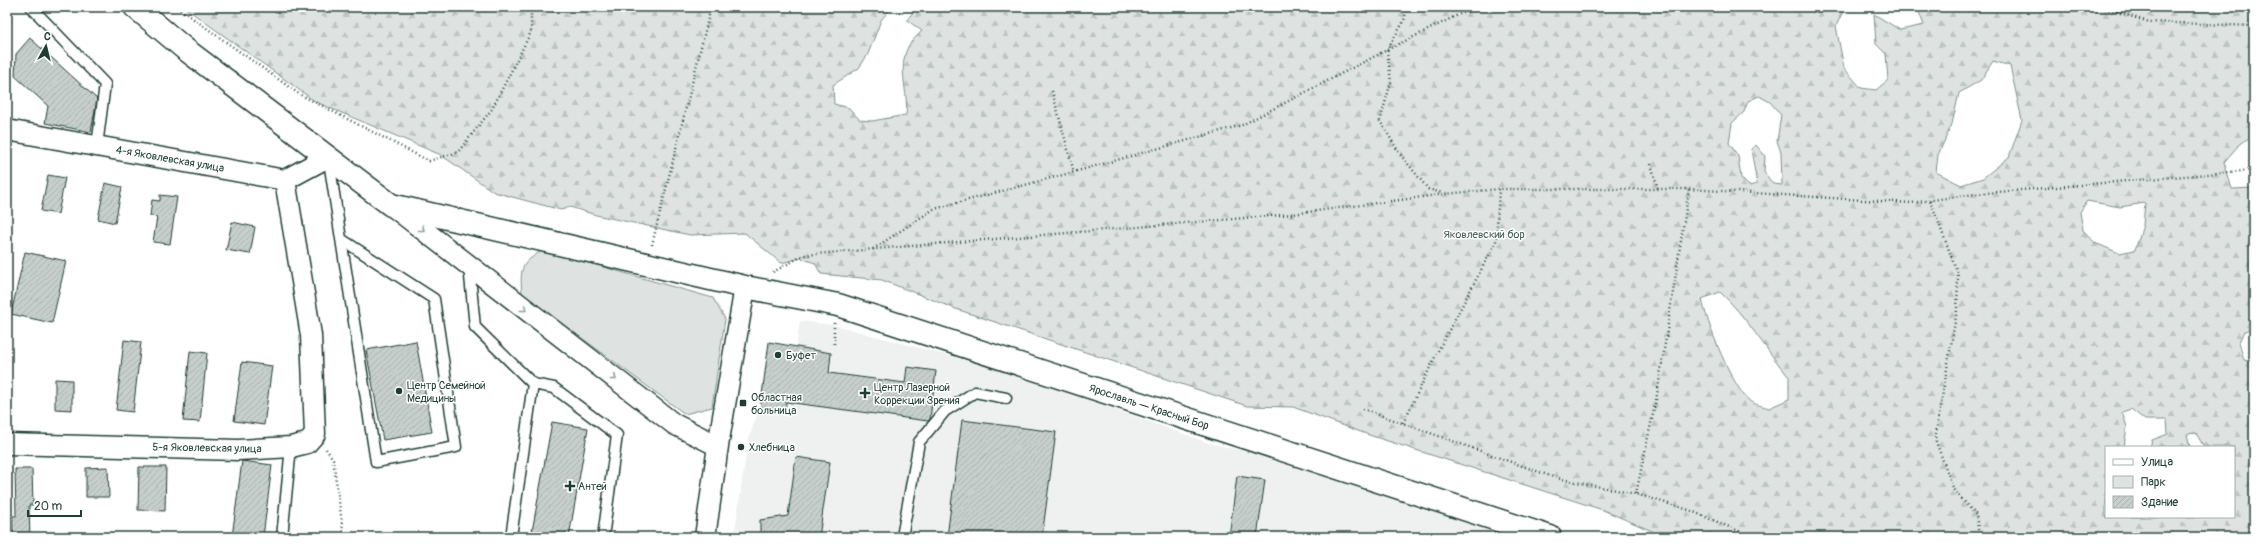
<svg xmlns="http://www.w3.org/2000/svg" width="2261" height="544" font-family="Pangolin,sans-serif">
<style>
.built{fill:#eef1f0}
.green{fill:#dee3e2;stroke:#7e908b}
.forest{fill:url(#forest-firs);stroke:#7e908b;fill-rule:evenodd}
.building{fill:url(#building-hatch);stroke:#1f3d34}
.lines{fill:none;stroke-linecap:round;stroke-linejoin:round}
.service-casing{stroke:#1f3d34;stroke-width:13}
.minor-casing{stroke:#1f3d34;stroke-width:23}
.tertiary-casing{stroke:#1f3d34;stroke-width:25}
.path{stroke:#1f3d34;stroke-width:2.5;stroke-dasharray:1 3;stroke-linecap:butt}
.service{stroke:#fff;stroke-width:10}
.minor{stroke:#fff;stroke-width:20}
.tertiary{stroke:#fff;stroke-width:22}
.oneway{stroke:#8f9e9a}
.poi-dot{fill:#1f3d34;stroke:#fff;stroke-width:1.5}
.labels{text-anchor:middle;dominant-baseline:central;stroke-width:3;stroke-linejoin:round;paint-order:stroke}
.street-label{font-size:11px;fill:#1f3d34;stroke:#fff}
.park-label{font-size:11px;fill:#455e57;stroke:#fff}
.poi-label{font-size:11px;fill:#1f3d34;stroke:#fff;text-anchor:start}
</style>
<defs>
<pattern id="forest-firs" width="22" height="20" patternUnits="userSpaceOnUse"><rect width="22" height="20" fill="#dee3e2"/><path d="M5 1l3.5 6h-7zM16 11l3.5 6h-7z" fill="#bec4c2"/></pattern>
<pattern id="building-hatch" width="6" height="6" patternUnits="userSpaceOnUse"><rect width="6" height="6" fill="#c7cfcc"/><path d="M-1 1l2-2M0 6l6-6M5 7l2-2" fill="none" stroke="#aab3b0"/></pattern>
</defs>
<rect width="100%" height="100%" fill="#fff"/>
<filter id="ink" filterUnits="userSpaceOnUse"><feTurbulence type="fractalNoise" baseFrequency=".025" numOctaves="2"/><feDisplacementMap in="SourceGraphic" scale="8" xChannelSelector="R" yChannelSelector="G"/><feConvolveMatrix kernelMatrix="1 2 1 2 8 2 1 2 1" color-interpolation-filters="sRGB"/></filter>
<g filter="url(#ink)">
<path class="built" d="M800,321L834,325L1010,372L1212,444L1275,458L1512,537H734L748,441L758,412L787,416Z"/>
<path class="green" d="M543,250L713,298L725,319L712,407L685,414L522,294C520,268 520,264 543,250Z"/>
<path class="forest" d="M184,7H892L881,20L868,54L859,68L833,85L834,104L849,108L860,120L872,121L906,115C909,92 897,69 908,47C911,41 917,36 922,31L907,20L914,11L915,7H1845L1836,26L1844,68L1861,88L1876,90L1888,80L1886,54L1876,44L1874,14L1900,30L1924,25L1917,7H2254V137H2250L2238,146L2224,162L2232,189L2254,188V329L2244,331L2239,342L2244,360L2254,362V537H1666L1603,510L1369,435L1293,407L1247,406L956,309L882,280L821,274L815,263L801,258L781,263L745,233L690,235L596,215L570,207L561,210L494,192L441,155L316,102ZM1993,61L2010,66L2022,120L2009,157L1983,178L1961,185L1936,172L1938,155L1952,124L1959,93L1981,80ZM1759,96L1770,102L1781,115L1777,141L1781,152L1782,185L1773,184L1764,172L1765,156L1756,145L1751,149L1757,184L1749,186L1741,178L1738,156L1729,143L1732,123L1744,112L1748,101ZM2087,201L2120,207L2145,203L2143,225L2135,250L2119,253L2095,243L2083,230L2080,212ZM1720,292C1747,317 1765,349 1789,377V399L1769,408C1763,406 1755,405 1751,402C1733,390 1706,321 1702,299ZM2131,409L2145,420H2167L2168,434L2152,440L2150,447H2190L2187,434L2196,433L2204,447H2234V517H2106V447H2124L2127,427L2122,412Z"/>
<path class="building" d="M30,38L97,99L91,132L45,123L48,106L15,76L16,54Z
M48,175L65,178L58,214L41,211Z
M105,183L122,187L115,223L98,219Z
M160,195L177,197L170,244L153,242L157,217L150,216L152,200L160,201Z
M232,222L255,227L250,254L226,250Z
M25,252L66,261L52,323L11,314Z
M124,340L141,342L133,412L116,410Z
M416,341L432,432L383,440L366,350Z
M769,342L831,353L829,373L905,383L907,367L936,371L930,419L928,421L786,402L785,414L760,410Z
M190,351L207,353L200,422L183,421Z
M242,362L272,366L264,425L234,421Z
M55,379L72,380V410L55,409Z
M962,420L1056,432L1042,537H947Z
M552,422L588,428L569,537H531Z
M796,457L830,462L819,537H760V520L788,516Z
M242,461L272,465L263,537H232Z
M108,467L109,497H86V468Z
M139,467H166L165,511L138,510Z
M15,469H32L33,505H29L30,537H13L12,516H16Z
M1237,476L1265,480L1257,537H1229Z"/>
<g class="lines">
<g class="service-casing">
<path id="service" d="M31,7L105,84L97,146
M329,161L341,239L376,462L456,447L434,299L341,239
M469,266L475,327L533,384L511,537
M533,384L554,388L617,435L603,537
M282,537L291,447
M902,537L919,442L945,411L975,392L1006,398"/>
</g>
<g class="minor-casing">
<path id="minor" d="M7,130L285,180L328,157
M391,205L674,424L718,446
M7,444L238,450L291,447L307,443L315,434L311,335L285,180
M705,537L718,446L745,287"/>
</g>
<g class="tertiary-casing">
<path id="tertiary" d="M135,7L185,49L391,205L745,287L838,305L1550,537"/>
</g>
<path class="path" d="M177,7L299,94L429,161L458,152L492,109L531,32V7
M1407,7L1404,21L1387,50L1391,82L1380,121L1400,154L1428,189L1442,193
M2101,7L2149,22L2254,26
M1052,91L1074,172
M1651,164L1658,189
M1930,200L1958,274L1957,310L1935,439L1954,490L1976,515L1979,537
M652,245L711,7
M873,249L934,209L1074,172L1242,125L1387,50L1460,14L1481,7
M773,272L804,255L1293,214L1445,194L1499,189H1689L1911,203L1975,194L2254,170
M834,323V345
M1363,409L1556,478L1636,494L1689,510L1753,537
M1403,423L1439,349L1496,242L1499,189
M326,449L333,459L344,537
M1636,494L1657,395L1689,189"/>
<use href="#service" class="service"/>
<use href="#minor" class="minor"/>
<use href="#tertiary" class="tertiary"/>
</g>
<defs><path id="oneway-chevron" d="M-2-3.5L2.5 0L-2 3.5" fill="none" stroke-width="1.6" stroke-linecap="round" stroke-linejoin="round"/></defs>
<g class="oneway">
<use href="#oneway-chevron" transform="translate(422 229) rotate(38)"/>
<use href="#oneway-chevron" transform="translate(524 309) rotate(38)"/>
<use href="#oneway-chevron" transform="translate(614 378) rotate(38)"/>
</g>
</g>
<g class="poi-dot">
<circle cx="778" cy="355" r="4"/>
<circle cx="399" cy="391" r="4"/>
<path d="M863 387h4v4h4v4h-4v4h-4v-4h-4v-4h4z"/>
<rect x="739" y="399" width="8" height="8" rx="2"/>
<circle cx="741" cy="447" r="4"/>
<path d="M568 480h4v4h4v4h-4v4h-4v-4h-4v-4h4z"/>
</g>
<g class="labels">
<g class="street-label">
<text transform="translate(170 159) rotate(10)">4-я Яковлевская улица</text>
<text transform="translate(1149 407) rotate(18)">Ярославль — Красный Бор</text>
<text transform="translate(207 448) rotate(1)">5-я Яковлевская улица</text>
</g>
<g class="park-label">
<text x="1484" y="234">Яковлевский бор</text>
</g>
<g class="poi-label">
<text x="786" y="355">Буфет</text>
<text x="407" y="385">Центр Семейной<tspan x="407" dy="13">Медицины</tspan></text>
<text x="874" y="387">Центр Лазерной<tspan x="874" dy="13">Коррекции Зрения</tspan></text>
<text x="751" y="397">Областная<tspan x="751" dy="13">больница</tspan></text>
<text x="749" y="447">Хлебница</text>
<text x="578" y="486">Антей</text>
</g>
</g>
<rect width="2261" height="544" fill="none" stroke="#fff" stroke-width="24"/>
<rect x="12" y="12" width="2237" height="520" fill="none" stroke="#1f3d34" stroke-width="1.5" filter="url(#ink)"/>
<rect x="2105" y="446" width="130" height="72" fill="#ffffff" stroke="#a5b1ae"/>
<rect x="2113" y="459" width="20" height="6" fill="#ffffff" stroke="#a5b1ae"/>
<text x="2141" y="466" font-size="12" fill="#1f3d34">Улица</text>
<rect x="2113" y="476" width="20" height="12" fill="#dee3e2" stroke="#a5b1ae"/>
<text x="2141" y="486" font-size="12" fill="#1f3d34">Парк</text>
<rect x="2113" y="496" width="20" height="12" fill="url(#building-hatch)" stroke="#a5b1ae"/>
<text x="2141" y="506" font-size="12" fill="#1f3d34">Здание</text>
<g transform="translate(46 46) rotate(8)" stroke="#ffffff" stroke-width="3" paint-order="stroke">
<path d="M0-3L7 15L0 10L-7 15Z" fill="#1f3d34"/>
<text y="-6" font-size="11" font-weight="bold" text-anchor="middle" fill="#1f3d34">С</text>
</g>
<path d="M28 510v6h53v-6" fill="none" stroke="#1f3d34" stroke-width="2"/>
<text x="34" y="510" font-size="12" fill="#1f3d34" stroke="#ffffff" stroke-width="3" paint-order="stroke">20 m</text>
</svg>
